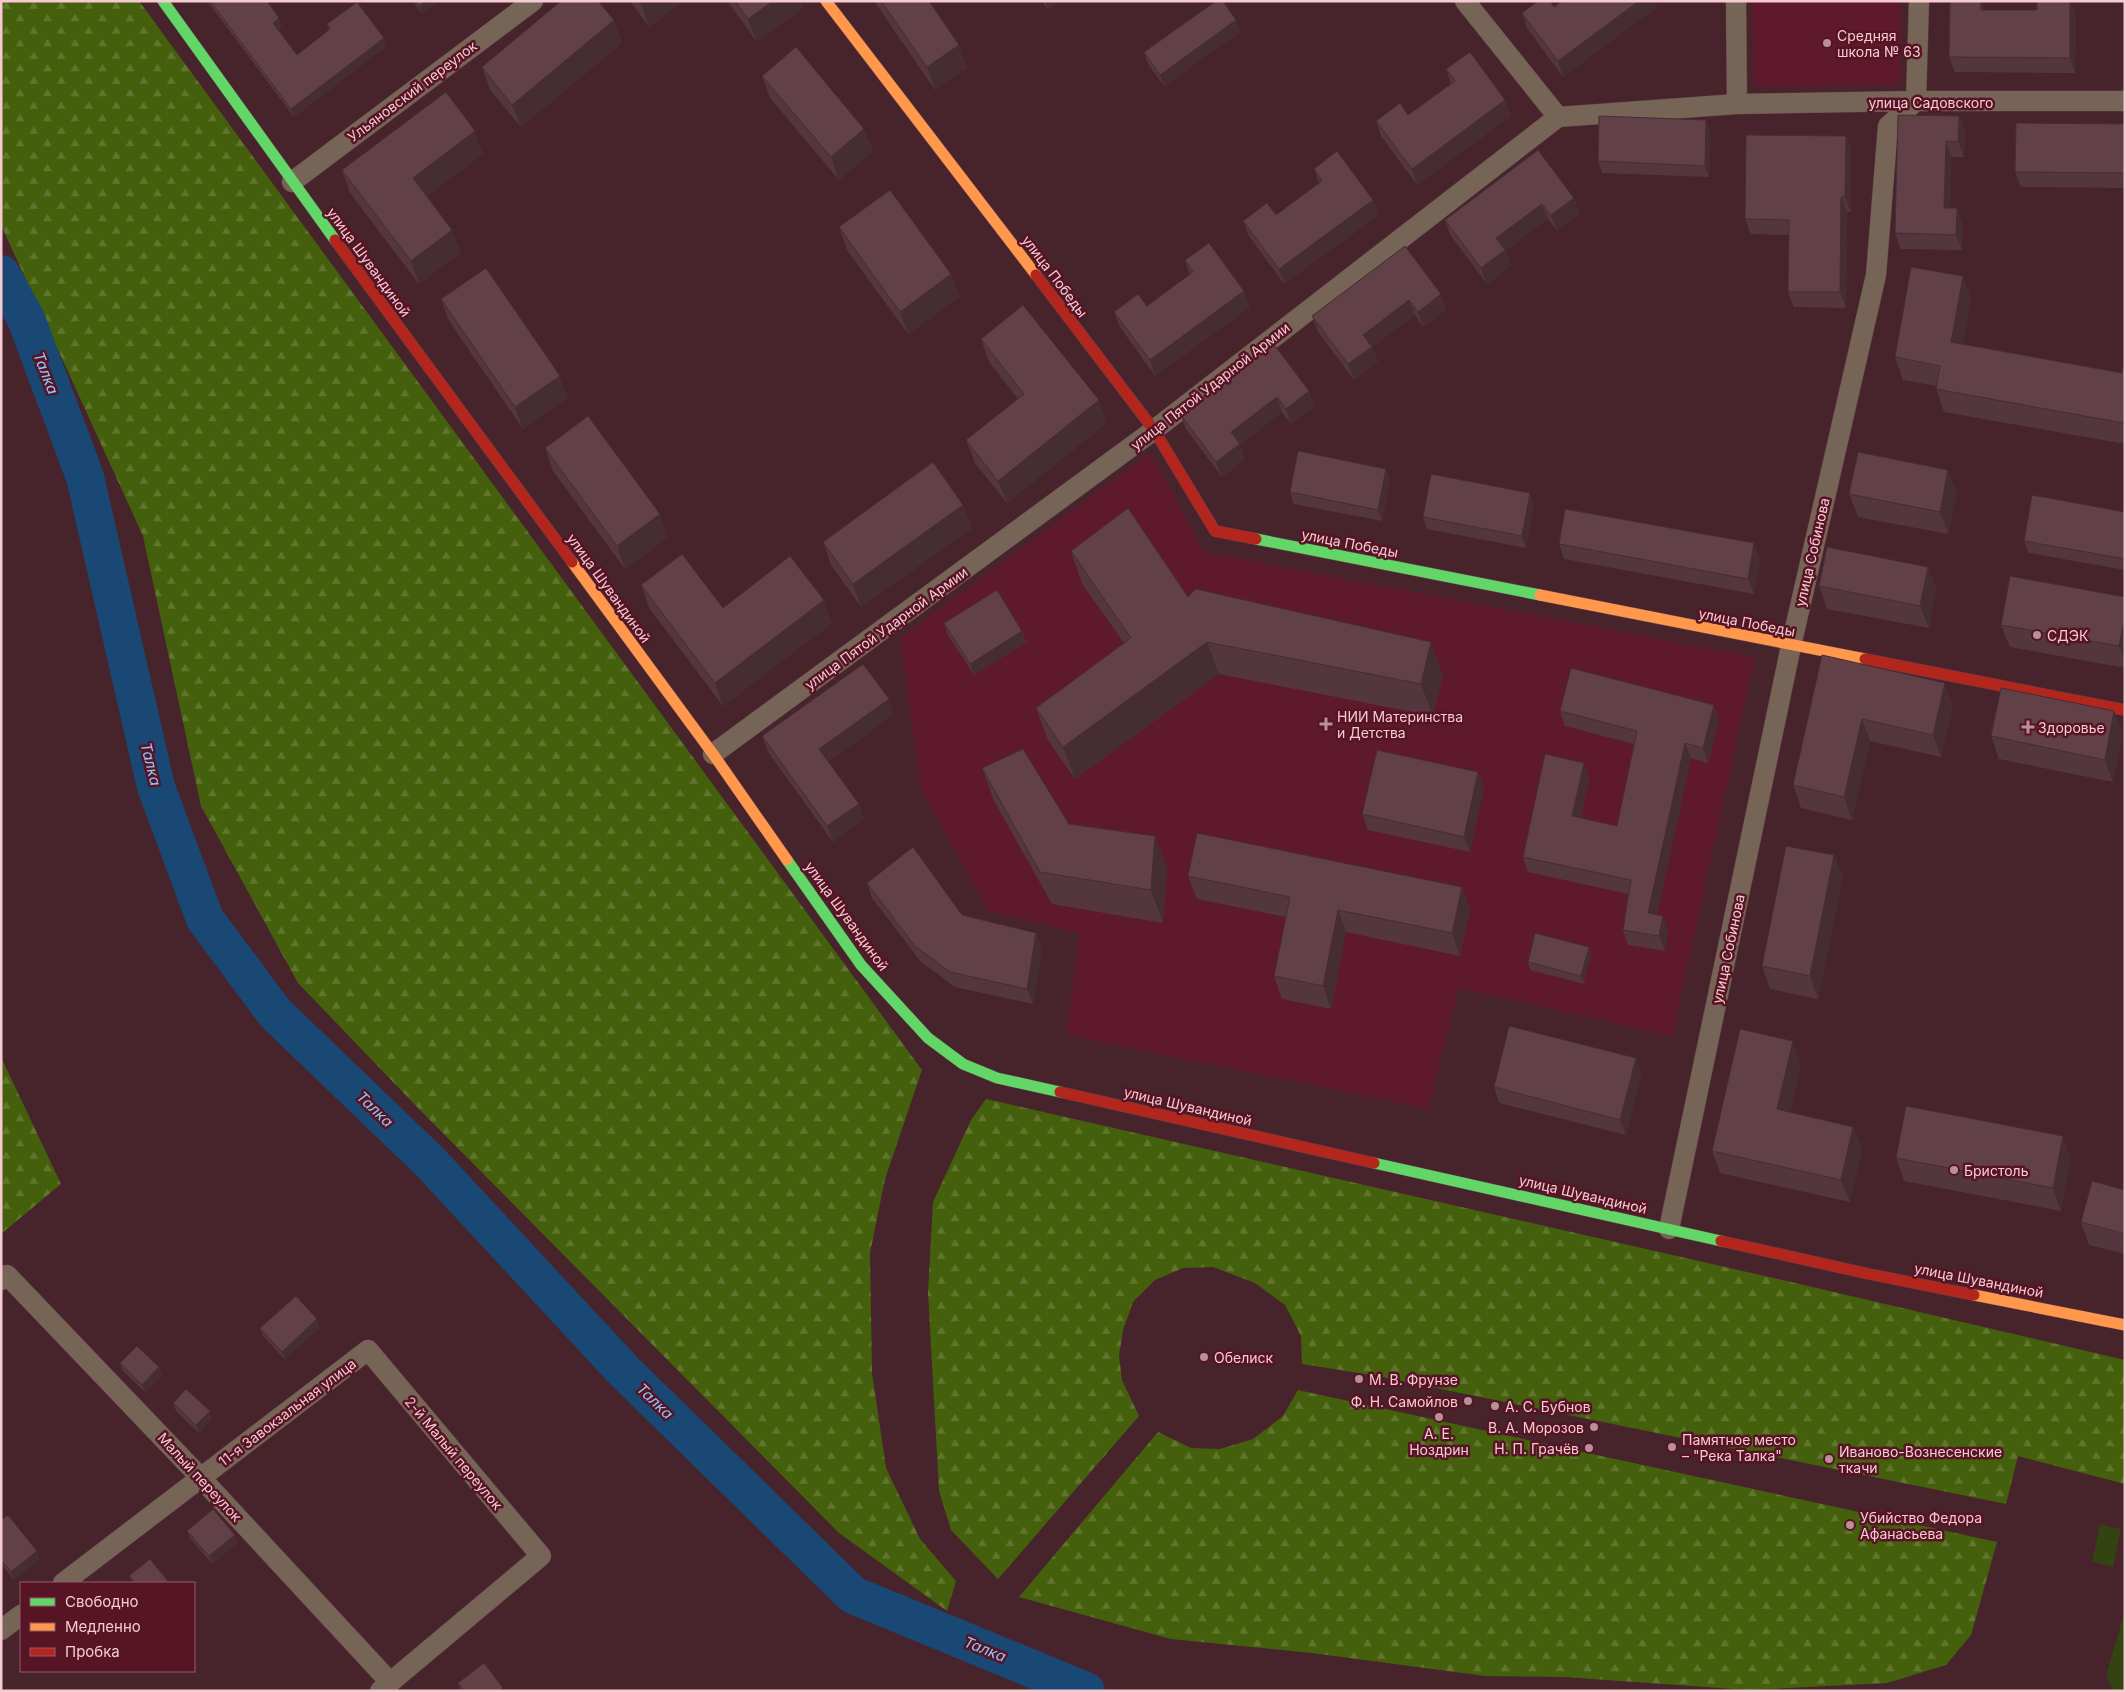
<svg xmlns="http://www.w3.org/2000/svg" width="2126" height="1692" font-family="Inter,sans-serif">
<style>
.built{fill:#5f192c}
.green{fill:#334311}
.forest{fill:url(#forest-firs)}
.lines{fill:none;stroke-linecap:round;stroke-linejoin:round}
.river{stroke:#194875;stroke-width:38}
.street-casing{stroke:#604048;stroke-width:21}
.fast-casing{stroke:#604048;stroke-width:12}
.slow-casing{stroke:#604048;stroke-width:12}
.jam-casing{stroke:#604048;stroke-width:12}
.street{stroke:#766457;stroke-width:20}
.fast{stroke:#63d668;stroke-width:11}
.slow{stroke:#ff974d;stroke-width:11}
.jam{stroke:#b3261e;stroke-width:11}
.wall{fill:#54373e}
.shaded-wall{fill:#452d32}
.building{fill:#624048;stroke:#452d32}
.poi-dot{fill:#b99097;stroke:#561425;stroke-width:2}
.labels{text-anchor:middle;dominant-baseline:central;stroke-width:5;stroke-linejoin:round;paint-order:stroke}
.poi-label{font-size:14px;fill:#f6cbd1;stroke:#561425;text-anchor:start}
.street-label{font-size:14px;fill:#f6cbd1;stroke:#561425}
.water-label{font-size:15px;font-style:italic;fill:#93c7fb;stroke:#561425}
</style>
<defs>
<pattern id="forest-firs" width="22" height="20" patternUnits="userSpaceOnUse" patternTransform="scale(1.25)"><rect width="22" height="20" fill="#45600c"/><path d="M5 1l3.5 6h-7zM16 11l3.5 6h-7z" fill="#60752e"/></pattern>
</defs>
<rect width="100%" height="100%" fill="#47232c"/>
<path class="built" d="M1752,1H1901L1900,85L1754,87Z
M1150,453L1204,552L1755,657L1672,1036L1459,988L1428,1109L1067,1035L1079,933L989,911L921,790L900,638Z"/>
<path class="green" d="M2100,1524L2121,1529L2113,1567L2092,1562Z
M2123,1617L2125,1623V1684L2123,1691H2114L2106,1676Z"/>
<path class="forest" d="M1,1H139L922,1070L885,1179L870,1253L872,1373L886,1468L920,1539L956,1581L947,1611L839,1533L418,1108L298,983L201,806L143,536L1,225Z
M1,1057L61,1184L1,1234Z
M986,1099L1778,1279L2125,1360V1484L2018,1456L2006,1504L1372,1375L1302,1364L1301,1336L1285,1305L1255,1283L1213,1267L1183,1268L1155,1280L1133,1302L1123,1330L1119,1356L1122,1380L1139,1416L998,1579L951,1530L939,1491L928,1292L933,1202L971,1120Z
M1298,1390L1997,1542L1971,1635L1946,1665L1887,1683L1748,1690L1564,1677L1485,1676L1312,1653L1171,1639L1019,1597L1158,1432L1191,1448L1220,1449L1253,1439L1283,1416Z"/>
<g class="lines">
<path class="river" d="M1,274L26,319L85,477L156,787L205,919L275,1013L430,1162L624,1371L853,1595L1086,1691"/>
<g class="street-casing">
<path id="street" d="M1465,1L1558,117
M1736,1L1737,104
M292,182L533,1
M713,754L1154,430L1558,117L1737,104L1916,101H2125
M1669,1229L1791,646L1876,275L1888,126L1916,101L1919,1
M1,1280L7,1275L201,1478L390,1682
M63,1583L368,1350L541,1556L380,1691
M1,1630L21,1615"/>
</g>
<g class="fast-casing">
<path id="fast" d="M163,1L335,240
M1256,539L1540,595
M787,860L861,965L928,1038L963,1064L997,1078L1060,1092
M1374,1163L1721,1241"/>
</g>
<g class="slow-casing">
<path id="slow" d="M826,1L1036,275
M572,562L713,754L787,860
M1540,595L1865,659
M1974,1295L2125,1325"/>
</g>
<g class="jam-casing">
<path id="jam" d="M335,240L572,562
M1036,275L1154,430L1215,531L1256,539
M1865,659L2125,710
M1060,1092L1374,1163
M1721,1241L1869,1274L1974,1295"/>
</g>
<use href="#street" class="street"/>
<use href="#fast" class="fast"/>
<use href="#slow" class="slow"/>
<use href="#jam" class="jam"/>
</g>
<path class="wall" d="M207,1H267L282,26L278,29L297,55L329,30L327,24L387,46L294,117Z
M413,1H439L422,14Z
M630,1H684L649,27Z
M727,1H801L803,8L757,42Z
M874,1H929L959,45L967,68L935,90Z
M1042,1H1061L1048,10Z
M1562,1H1655L1657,7L1563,77L1527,28L1522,13L1554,7Z
M1982,1L1985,10L2076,14L2075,73L1955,72L1949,57Z
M614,20L622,43L521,127L490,90L482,67Z
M1236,20L1240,32L1164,86L1148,64L1144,52Z
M1446,69L1505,100L1511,116L1417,185L1381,136L1376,121L1408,115L1451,84Z
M762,76L864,129L873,151L839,180L770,98Z
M1959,116L1965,132L1964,157H1951L1950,208H1957L1962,224V250L1901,249L1895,233Z
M1706,120L1711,132L1709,177L1602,173L1598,161Z
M2125,124V188L2021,187L2015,172Z
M1846,136L1851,151V212H1847L1846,308L1794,307L1788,292L1789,235L1751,234L1745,219Z
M1538,150L1580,213L1557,231L1548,219L1505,251L1511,266L1487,284L1451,236L1445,220Z
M483,154L427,196L452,230L461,253L419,284L350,193L342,170Z
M1314,169L1373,200L1379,215L1284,284L1249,236L1243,221L1276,215L1319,183Z
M839,227L951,274L960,297L908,334L847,250Z
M1405,246L1447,309L1423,327L1415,315L1372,347L1378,362L1354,380L1318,332L1312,316Z
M1185,260L1250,307L1155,376L1120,327L1114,312L1147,306L1190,275Z
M1971,298L1963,344L2122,373L2125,360V444L1944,412L1936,389L1937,386L1903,380L1895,357Z
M441,299L568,398L523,429L449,321Z
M981,339L1107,423L1007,503L975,463L966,440L1018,399L989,362Z
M1309,391L1315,407L1291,424L1282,412L1240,445L1245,459L1222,477L1186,429L1180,414Z
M545,448L668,537L625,569L553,471Z
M1386,469L1390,480L1382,521L1294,504L1290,492Z
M1957,492L1948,534L1858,517L1849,494Z
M1534,505L1526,548L1427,529L1423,517Z
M2125,512V570L2029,553L2024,541Z
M972,528L861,607L831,565L823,542Z
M1559,544L1760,559L1754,594L1564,559Z
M1071,551L1188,597L1443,674L1433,716L1219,674L1075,779L1048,740L1036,708L1124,643L1082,584Z
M1928,567L1936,589L1929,628L1827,609L1819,586Z
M641,585L723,608L824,600L832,623L723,706L649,608Z
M2125,616V668L2010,647L2001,625Z
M944,623L1022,631L1027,642L974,675L948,635Z
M1822,655L1953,706L1941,757L1870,741L1852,820L1801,808L1793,785Z
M1560,711L1719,720L1708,763L1691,758L1657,915L1663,916L1668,931L1665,951L1628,945L1623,930L1628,894L1528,872L1523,857L1584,763L1589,778L1581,818L1617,826L1634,744L1565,726Z
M2114,711L2123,734L2113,782L1999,759L1991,736Z
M894,714L828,762L859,804L864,819L833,842L768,752L762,736Z
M982,768L1069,824L1167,868L1163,923L1052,904L994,801Z
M1484,788L1470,852L1368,830L1362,814Z
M1834,855L1843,878L1818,999L1770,989L1762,966Z
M1188,876L1462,887L1470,910L1460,956L1346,932L1331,1009L1282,999L1274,976L1286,917L1197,899Z
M867,883L962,915L1036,933L1042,948L1033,1004L955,987L921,962L872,898Z
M1589,947L1591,954L1584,984L1530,970L1528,962Z
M1636,1058L1642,1073L1626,1135L1499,1103L1494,1087Z
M1801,1064L1790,1112L1853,1127L1862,1150L1850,1202L1720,1173L1712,1151Z
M1896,1158H2071L2061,1211L1904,1181Z
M2125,1190V1254L2089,1245L2081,1222Z
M320,1327L285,1360L263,1336L260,1328Z
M120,1363L159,1367L162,1375L145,1392L123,1371Z
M173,1403L212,1419L199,1433L176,1411Z
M1,1520L40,1559L14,1580L1,1564Z
M187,1531L238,1543L212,1564L190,1538Z
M129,1576L168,1581L169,1583H132Z
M458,1683L504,1691H460Z"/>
<path class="shaded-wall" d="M426,1H439L422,14L419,6Z
M644,1H684L649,27L641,4Z
M773,1H801L803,8L757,42L748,19Z
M1045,1H1061L1048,10Z
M1639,1H1655L1657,7L1563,77L1558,61Z
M1981,1H1982L1987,14L1981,10Z
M2070,1H2071L2076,14L2075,73L2070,58Z
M279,18L282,26L276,31L273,23Z
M614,20L622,43L521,127L512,105Z
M1236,20L1240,32L1164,86L1160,75Z
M384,38L387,46L294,117L291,109Z
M959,45L967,68L935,90L927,67Z
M1505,100L1511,116L1417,185L1412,169Z
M1959,116L1965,132L1964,157L1958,142Z
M1706,120L1711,132L1709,177L1705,166Z
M864,129L873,151L839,180L831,157Z
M475,131L483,154L422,200L413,178Z
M1846,136L1851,151V212L1845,197Z
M1946,141L1951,157L1950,224L1944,208Z
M1841,197L1847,212L1846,308L1840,292Z
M1574,198L1580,213L1557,231L1551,215Z
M1373,200L1379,215L1284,284L1279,269Z
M1542,204L1548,219L1505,251L1511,266L1487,284L1481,268L1496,238Z
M1957,208L1962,224V250L1956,235Z
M452,230L461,253L419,284L411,261Z
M951,274L960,297L908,334L900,312Z
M1963,276L1971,298L1959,365L1951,342Z
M1244,291L1250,307L1155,376L1150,360Z
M1441,294L1447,309L1423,327L1418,312Z
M1409,300L1415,315L1372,347L1378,362L1354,380L1348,364L1363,335Z
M560,376L568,398L523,429L515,407Z
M1309,391L1315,407L1291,424L1286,409Z
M1277,397L1282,412L1240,445L1245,459L1222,477L1216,462L1231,432Z
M1099,400L1107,423L1007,503L998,481Z
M2125,413V428L2123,423Z
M1386,469L1390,480L1382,521L1378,510Z
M1948,470L1957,492L1948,534L1940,512Z
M1530,493L1534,505L1526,548L1522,536Z
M963,505L972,528L861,607L853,584Z
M660,514L668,537L625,569L617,546Z
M1754,543L1760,559L1754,594L1748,579Z
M1928,567L1936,589L1929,628L1920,606Z
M824,600L832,623L723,706L715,683Z
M2125,616V660L2119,646Z
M1022,631L1027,642L974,675L970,664Z
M1207,642L1219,674L1075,779L1063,747Z
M1431,642L1443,674L1433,716L1421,684Z
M1945,683L1953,706L1941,757L1933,735Z
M889,699L894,714L825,764L819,749Z
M1714,705L1719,720L1708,763L1703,748Z
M2114,711L2123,734L2113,782L2105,760Z
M1862,719L1870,741L1852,820L1844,797Z
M1685,743L1691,758L1654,929L1648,913Z
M1584,763L1589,778L1578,832L1572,816Z
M1478,772L1484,788L1470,852L1464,837Z
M859,804L864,819L833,842L827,826Z
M1155,836L1167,868L1163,923L1151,890Z
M1834,855L1843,878L1818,999L1810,976Z
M1462,887L1470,910L1460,956L1452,933Z
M1338,910L1346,932L1331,1009L1323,986Z
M1663,916L1668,931L1665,951L1659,936Z
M1036,933L1042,948L1033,1004L1027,989Z
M1589,947L1591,954L1584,984L1581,976Z
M1793,1041L1801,1064L1785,1132L1777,1109Z
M1636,1058L1642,1073L1626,1135L1620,1120Z
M1853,1127L1862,1150L1850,1202L1841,1180Z
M2063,1136L2071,1158L2061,1211L2053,1188Z
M317,1319L320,1327L285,1360L282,1352Z
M159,1367L162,1375L145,1392L142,1385Z
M210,1411L212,1419L199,1433L196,1425Z
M235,1535L238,1543L212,1564L209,1556Z
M37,1551L40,1559L14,1580L11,1572Z"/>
<path class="building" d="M210,1H267L279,18L273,23L297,55L330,29L327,24L357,2L384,38L291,109Z
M416,1H426L419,6Z
M561,1H598L614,20L512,105L482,67Z
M639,1H644L641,4Z
M735,1H773L748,19Z
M881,1H929L959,45L927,67Z
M1216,1H1223L1236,20L1160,75L1144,52Z
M1538,1H1550L1554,7L1562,1H1639L1558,61L1522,13Z
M1950,1H1981V10H2037V1H2070V58L1949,57Z
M796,47L864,129L831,157L762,76Z
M1470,52L1505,100L1412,169L1376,121L1400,103L1408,115L1455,81L1446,69Z
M446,92L475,131L413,178L452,230L411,261L342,170Z
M1898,115L1959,116L1958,142L1946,141L1944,208H1957L1956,235L1895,233Z
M1599,116L1706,120L1705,166L1598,161Z
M2016,123L2125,124V173L2015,172Z
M1746,135L1846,136L1845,197H1841L1840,292H1788L1789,220L1745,219Z
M1538,150L1574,198L1551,215L1542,204L1496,238L1505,250L1481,268L1445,220Z
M1337,151L1373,200L1279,269L1243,221L1267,203L1276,215L1322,181L1314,169Z
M890,190L951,274L900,312L839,227Z
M1209,243L1244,291L1150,360L1114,312L1138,294L1147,306L1193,272L1185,260Z
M1405,246L1441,294L1418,312L1409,300L1363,335L1372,347L1348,364L1312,316Z
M1911,267L1963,276L1951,342L2122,373L2125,360V413L2123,423L1936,389L1940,366L1895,357Z
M486,268L560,376L515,407L441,299Z
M1023,305L1099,400L998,481L966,440L1024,394L981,339Z
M1273,343L1309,391L1286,409L1277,397L1231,432L1240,444L1216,462L1180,414Z
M588,416L660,514L617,546L545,448Z
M1298,451L1386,469L1378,510L1290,492Z
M1858,452L1948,470L1940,512L1849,494Z
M933,462L963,505L853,584L823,542Z
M1431,474L1530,493L1522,536L1423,517Z
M2032,495L2125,512V559L2024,541Z
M1128,508L1188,597L1196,589L1431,642L1421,684L1207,642L1063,747L1036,708L1131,638L1071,551Z
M1565,509L1754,543L1748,579L1559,544Z
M1827,547L1928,567L1920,606L1819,586Z
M682,554L723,608L790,556L824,600L715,683L641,585Z
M2010,576L2125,597V616L2119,646L2001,625Z
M997,590L1022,631L970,664L944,623Z
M1822,655L1945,683L1933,735L1862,719L1844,797L1793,785Z
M863,664L889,699L819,749L859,804L827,826L762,736Z
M1571,668L1714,705L1703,748L1685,743L1648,913L1663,916L1659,936L1623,930L1631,880L1523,857L1545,754L1584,763L1572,816L1617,826L1637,731L1560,711Z
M2001,688L2114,711L2105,760L1991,736Z
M1023,749L1069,824L1155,836L1151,890L1040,872L982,768Z
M1377,750L1478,772L1464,837L1362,814Z
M1197,833L1462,887L1452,933L1338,910L1323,986L1274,976L1290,897L1188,876Z
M1786,846L1834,855L1810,976L1762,966Z
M913,847L962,915L1036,933L1027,989L950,972L915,946L867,883Z
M1535,933L1589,947L1581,976L1528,962Z
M1509,1026L1636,1058L1620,1120L1494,1087Z
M1740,1029L1793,1041L1777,1109L1853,1127L1841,1180L1712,1151Z
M1906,1106L2063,1136L2053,1188L1896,1158Z
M2092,1181L2125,1190V1234L2081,1222Z
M296,1296L317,1319L282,1352L260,1328Z
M137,1346L159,1367L142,1385L120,1363Z
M186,1389L210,1411L196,1425L173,1403Z
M213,1509L235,1535L209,1556L187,1531Z
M8,1515L37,1551L11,1572L1,1560V1520Z
M150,1559L168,1581L165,1583H135L129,1576Z
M484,1663L503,1688L499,1691H464L458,1683Z"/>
<g class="poi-dot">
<circle cx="1827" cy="43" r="5"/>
<circle cx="2037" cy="635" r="5"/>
<path d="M1323.5 716.5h5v5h5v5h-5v5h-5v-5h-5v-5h5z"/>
<path d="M2025.5 719.5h5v5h5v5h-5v5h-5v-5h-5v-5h5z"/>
<circle cx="1954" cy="1170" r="5"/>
<circle cx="1204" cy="1357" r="5"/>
<circle cx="1359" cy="1379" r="5"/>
<circle cx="1468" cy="1401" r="5"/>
<circle cx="1495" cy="1406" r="5"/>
<circle cx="1439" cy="1417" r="5"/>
<circle cx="1594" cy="1427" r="5"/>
<circle cx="1672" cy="1447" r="5"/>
<circle cx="1589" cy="1448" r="5"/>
<circle cx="1829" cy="1459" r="5"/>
<circle cx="1850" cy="1525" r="5"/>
</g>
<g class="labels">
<g class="poi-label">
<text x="1837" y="35">Средняя<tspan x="1837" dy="16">школа № 63</tspan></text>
<text x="2047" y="635">СДЭК</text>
<text x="1337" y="716">НИИ Материнства<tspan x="1337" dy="16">и Детства</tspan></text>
<text x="2038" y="727">Здоровье</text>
<text x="1964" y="1170">Бристоль</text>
<text x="1214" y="1357">Обелиск</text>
<text x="1369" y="1379">М. В. Фрунзе</text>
<text x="1458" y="1401" text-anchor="end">Ф. Н. Самойлов</text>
<text x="1505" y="1406">А. С. Бубнов</text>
<text x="1584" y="1427" text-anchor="end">В. А. Морозов</text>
<text x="1439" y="1433" text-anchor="middle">А. Е.<tspan x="1439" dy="16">Ноздрин</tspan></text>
<text x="1682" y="1439">Памятное место<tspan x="1682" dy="16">– "Река Талка"</tspan></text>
<text x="1579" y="1448" text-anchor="end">Н. П. Грачёв</text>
<text x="1839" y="1451">Иваново-Вознесенские<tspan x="1839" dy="16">ткачи</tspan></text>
<text x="1860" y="1517">Убийство Федора<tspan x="1860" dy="16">Афанасьева</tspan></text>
</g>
<g class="street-label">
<text transform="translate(412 91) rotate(-37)">Ульяновский переулок</text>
<text x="1931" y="102">улица Садовского</text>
<text transform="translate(369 262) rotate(54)">улица Шувандиной</text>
<text transform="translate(1055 276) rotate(53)">улица Победы</text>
<text transform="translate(1210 386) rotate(-38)">улица Пятой Ударной Армии</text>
<text transform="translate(1350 543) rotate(11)">улица Победы</text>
<text transform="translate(1812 552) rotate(-77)">улица Собинова</text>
<text transform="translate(609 588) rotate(54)">улица Шувандиной</text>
<text transform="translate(1747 622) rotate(11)">улица Победы</text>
<text transform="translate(886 628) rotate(-36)">улица Пятой Ударной Армии</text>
<text transform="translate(847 916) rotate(54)">улица Шувандиной</text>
<text transform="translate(1728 949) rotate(-78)">улица Собинова</text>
<text transform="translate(1188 1106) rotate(13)">улица Шувандиной</text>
<text transform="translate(1583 1194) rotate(13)">улица Шувандиной</text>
<text transform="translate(1979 1280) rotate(11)">улица Шувандиной</text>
<text transform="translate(287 1412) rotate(-37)">11-я Завокзальная улица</text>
<text transform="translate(454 1453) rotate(50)">2-й Малый переулок</text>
<text transform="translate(200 1477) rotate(47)">Малый переулок</text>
</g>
<g class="water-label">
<text transform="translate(46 373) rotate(69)">Талка</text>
<text transform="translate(151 764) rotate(76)">Талка</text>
<text transform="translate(375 1109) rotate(44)">Талка</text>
<text transform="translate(655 1401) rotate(44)">Талка</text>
<text transform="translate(985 1649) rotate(22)">Талка</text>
</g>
</g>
<rect width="2126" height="1692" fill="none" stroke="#f6cbd1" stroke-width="5"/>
<rect x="20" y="1582" width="175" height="90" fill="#561425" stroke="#965d6a"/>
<rect x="30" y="1598" width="25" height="8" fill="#63d668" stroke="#965d6a"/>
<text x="65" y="1607" font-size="15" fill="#f6cbd1">Свободно</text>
<rect x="30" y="1623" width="25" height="8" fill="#ff974d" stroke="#965d6a"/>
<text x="65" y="1632" font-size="15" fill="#f6cbd1">Медленно</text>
<rect x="30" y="1648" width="25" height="8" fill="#b3261e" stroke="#965d6a"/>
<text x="65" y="1657" font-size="15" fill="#f6cbd1">Пробка</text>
</svg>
